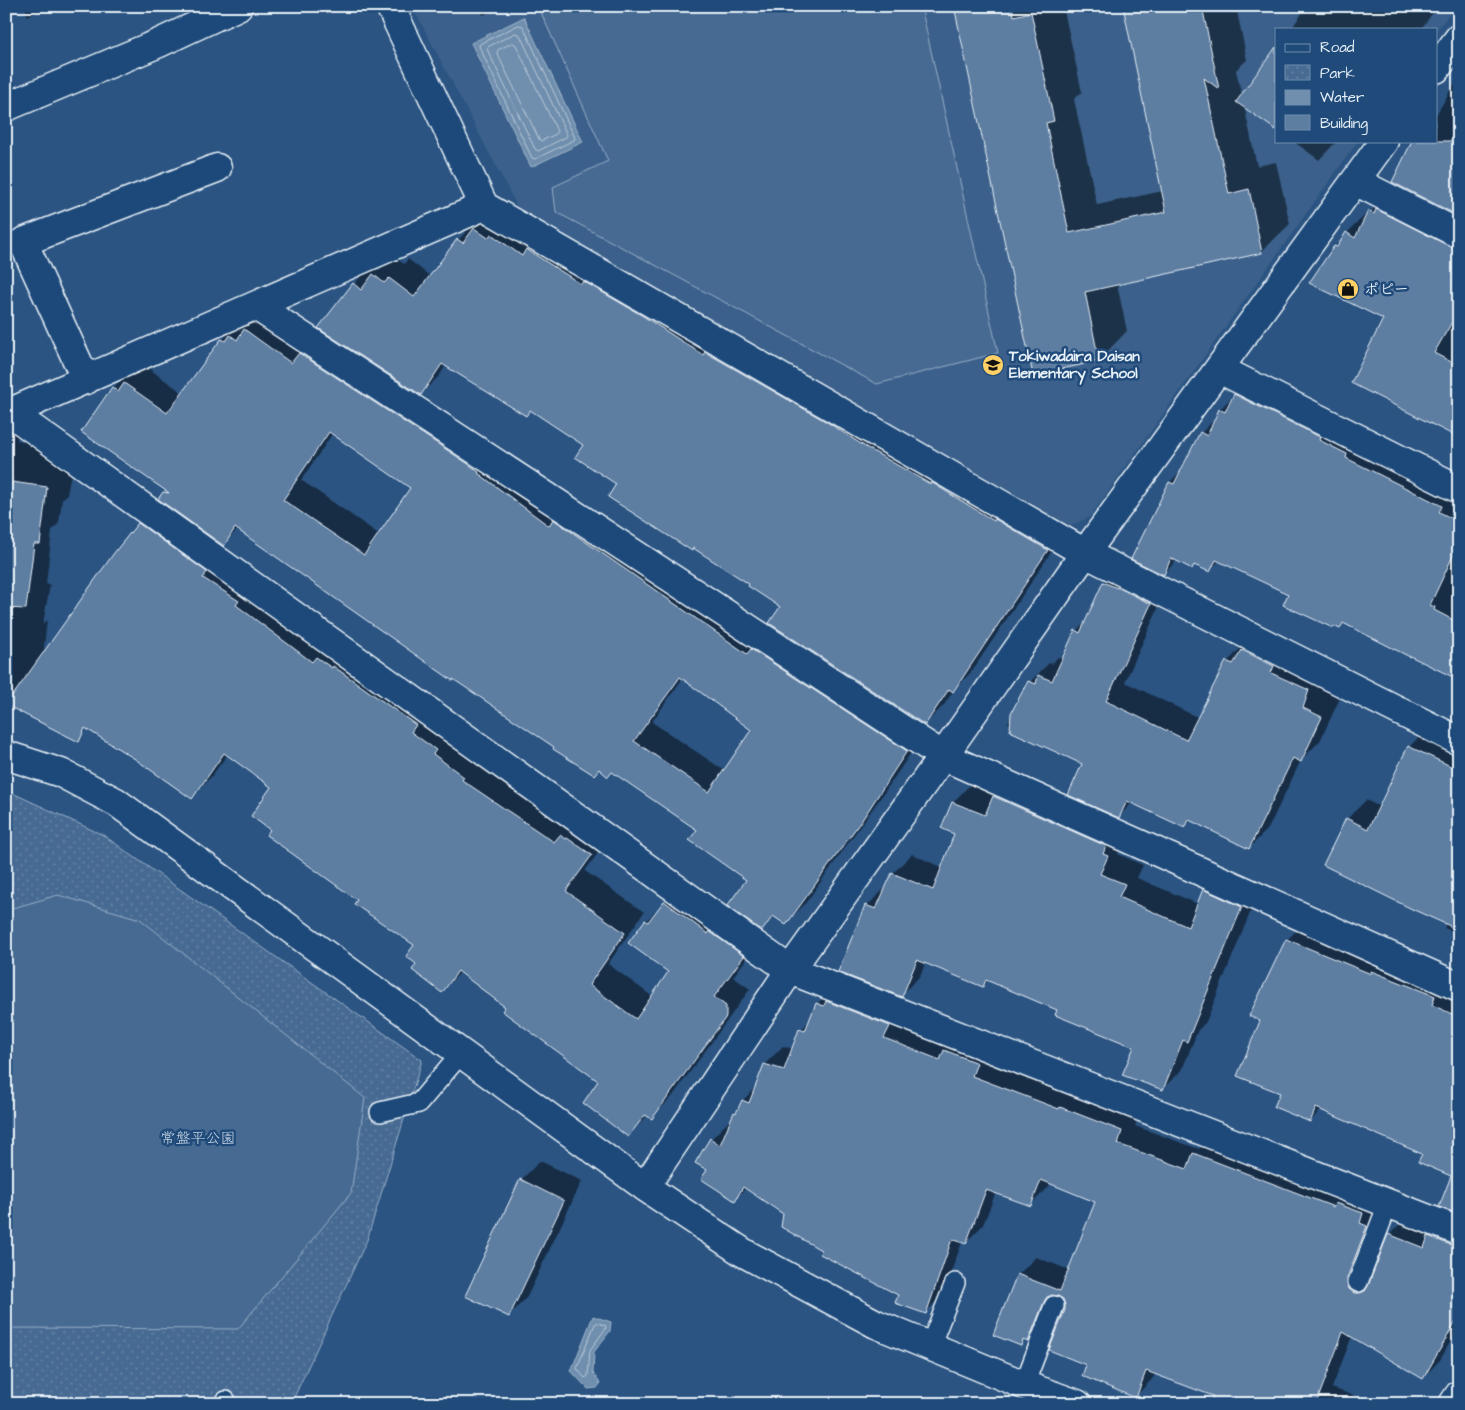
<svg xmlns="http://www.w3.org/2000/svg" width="1465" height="1410" font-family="'Architects Daughter','Klee One',sans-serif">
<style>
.built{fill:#3a608b}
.park{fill:url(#park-dots);stroke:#98aec6}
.garden{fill:#476b93;stroke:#98aec6}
.water{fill:#708ead;stroke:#a0b6cb}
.shadow{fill:#0007;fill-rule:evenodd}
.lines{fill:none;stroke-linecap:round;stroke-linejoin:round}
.shore{stroke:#b8c9da;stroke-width:1}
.building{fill:#5d7da1;stroke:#e8f1f8;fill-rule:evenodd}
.service-casing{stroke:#e8f1f8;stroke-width:22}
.minor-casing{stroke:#e8f1f8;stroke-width:31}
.tertiary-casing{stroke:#e8f1f8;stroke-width:31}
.service{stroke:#1f4a7a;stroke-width:19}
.minor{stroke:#1f4a7a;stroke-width:28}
.tertiary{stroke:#1f4a7a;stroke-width:28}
.labels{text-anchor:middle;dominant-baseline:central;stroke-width:5;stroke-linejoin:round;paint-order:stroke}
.poi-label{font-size:15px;font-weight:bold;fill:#e8f1f8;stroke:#1f4a7a;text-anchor:start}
.park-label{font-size:15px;fill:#d0dde9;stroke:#1f4a7a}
</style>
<defs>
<pattern id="park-dots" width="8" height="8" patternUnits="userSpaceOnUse" patternTransform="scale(1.25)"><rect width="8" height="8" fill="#476b93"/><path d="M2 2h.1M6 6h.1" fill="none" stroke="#6281a3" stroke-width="1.8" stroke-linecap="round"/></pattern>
</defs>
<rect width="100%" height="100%" fill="#2b5482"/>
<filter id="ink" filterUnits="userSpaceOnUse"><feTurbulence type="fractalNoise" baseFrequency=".02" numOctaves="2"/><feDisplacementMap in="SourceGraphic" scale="10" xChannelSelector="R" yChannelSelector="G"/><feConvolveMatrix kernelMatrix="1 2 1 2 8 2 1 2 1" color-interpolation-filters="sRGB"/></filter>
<g filter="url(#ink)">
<path class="built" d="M412,6H1448L1450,13L1436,31V29H1276V141H1358L1090,517L1070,526L520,212Z"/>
<path class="park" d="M6,790L103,835L422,1060L367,1240L291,1404H6Z"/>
<path class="garden" d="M538,6H921L998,353L877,384L556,212L553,187L608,161Z
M58,895L140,919L365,1098L351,1193L238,1329L6,1328V910Z"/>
<path class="water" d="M524,17L583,142L531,167L471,43Z
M593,1316L611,1322L610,1331L594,1352L593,1373L598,1380L600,1384L597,1388L588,1389L571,1371Z"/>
<path class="shadow" d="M25,6H52L27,16Z
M479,6H503L483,15Z
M955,6H1063L1082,92L1074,99L1097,205L1163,191L1124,6H1236L1247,60L1236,70L1242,96L1276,49V129L1244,105L1257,166L1276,162L1290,224L1261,252L1117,284L1127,331L1099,360Z
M1307,6H1438L1421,29H1291Z
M1459,79V215L1393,182L1436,141V115L1453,86Z
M1293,141H1337L1319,160Z
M1388,193L1459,223V437L1385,318L1335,247L1343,239L1347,233L1366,214L1368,215Z
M494,210L1066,530L972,671L953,691L944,705L925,724L782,607L617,484L584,445L531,409L525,415L446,365L440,375L421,394L320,328L354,284L373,265L379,270L393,256L404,264L408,259L431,277L458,240L477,221L480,223Z
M6,224L13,239L6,246Z
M250,317L925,732L886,790L805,904L786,923L775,916L762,929L748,879L698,830L613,771L599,768L556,747L238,529L224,544L164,493L167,490L113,388L132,369L137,373L144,365L183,393L222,340L241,321ZM333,433L412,488L380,535L301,480ZM683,678L753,729L725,771L652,722Z
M1254,376L1459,494V679L1345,623L1340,628L1290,594L1220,560L1209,571L1195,564L1192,567L1177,560L1164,574L1170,482L1183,469L1201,433L1216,418L1220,409Z
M6,431L18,433L17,440L75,451L67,495L62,499L59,523L52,530L46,584L50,585L43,624L47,620L43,656L139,524L159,504L611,835L585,871L644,912L608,964L653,997L670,972L646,921L685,882L763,936L733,977L750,989L672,1097L652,1117L648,1115L628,1135L600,1081L506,1007L461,972L442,991L418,963L416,945L272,830L273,787L228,754L211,777L191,797L135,758L86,728L83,731L14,710L15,704L6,703Z
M1123,563L1169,584L1125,682L1199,718L1227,662L1246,643L1328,671L1321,689L1340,698L1320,741L1301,760L1268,829L1249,848L1192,820L1185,826L1133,802L1119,816L1084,763L1008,723L1030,682L1049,663L1051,664L1058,657L1063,659L1076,631L1087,620L1104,582Z
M1428,728L1459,743V934L1444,928L1447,923L1347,819L1366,800L1380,807L1409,747Z
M972,783L1126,837L1118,854L1143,865L1137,878L1198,904L1204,890L1223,871L1260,888L1206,1022L1198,1030L1182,1070L1163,1089L1136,1046L1058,1009L989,980L983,986L926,962L920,976L901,995L867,906L886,887H887L893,873L912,854L943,868L956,834L942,828L953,802Z
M1306,921L1459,990V1213L1452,1176L1424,1153L1322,1109L1310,1121L1282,1092L1261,1020L1287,940Z
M835,986L1140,1113L1135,1126L1199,1149L1212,1136L1380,1195L1367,1271L1372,1275H1374L1389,1235L1407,1217L1459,1223V1327L1440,1360L1423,1378L1352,1336L1332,1388L1378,1404H1211L1215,1395L1156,1373L1153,1378L1136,1396L1088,1364L1066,1310L1064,1299L1057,1294L1046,1323L1028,1340L1025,1339L1020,1344L1018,1275L1036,1257L1069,1270L1096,1201L1050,1183L1049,1187L1031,1204L996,1192L983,1225L965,1243L962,1242L943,1294L926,1312L899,1295L823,1249L785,1214L746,1188L735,1199L708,1169L711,1139L729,1121L731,1122L743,1100L757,1086L765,1064L783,1046L793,1049L801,1030L812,1018L817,1004Z
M540,1161L582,1181L527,1297L509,1316L521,1180Z"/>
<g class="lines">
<path class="shore" d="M519,25L523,26L575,138L574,140L535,159L532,158L479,46L480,44Z
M516,33L520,35L567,135L566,137L538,151L535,149L487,49L488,47Z
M513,43L516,45L557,131L556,134L541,141L539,139L497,53L498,50Z
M598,1323L605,1325L606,1328L590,1350L588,1376L585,1378L578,1370L577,1368L595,1324Z"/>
</g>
<path class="building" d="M954,6H1012L1014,16L1031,12L1054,121L1046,123L1069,233L1166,212L1123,6H1202L1219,89L1204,78L1229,194L1249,189L1262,253L1085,292L1099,361L1033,375Z
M1276,47V130L1236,102Z
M1412,141H1459V202L1453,213L1392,182Z
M1376,209L1459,251V310L1434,353L1459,366V438L1351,383L1383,319L1309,283L1334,246L1337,247L1346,232L1355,238L1368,211L1374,214Z
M474,228L488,238L491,234L522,256L526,249L581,284L583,281L643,316L703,355L705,352L827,422L864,446L930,484L931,482L994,521L995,519L1048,550L953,692L949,689L925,725L769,623L780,607L748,586L749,584L693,548L692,551L608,497L616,484L575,457L583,445L530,410L526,416L442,364L421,395L318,328L353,283L361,290L373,274L384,283L389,278L414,297L457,239L463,243Z
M244,329L291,363L299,353L467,463L479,472L478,473L549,526L553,519L747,654L751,649L907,751L864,817L786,925L773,916L762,931L727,906L746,880L689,840L697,830L612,772L608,777L599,769L594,775L553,749L554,747L453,679V681L423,660L235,528L224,546L158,499L163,492L169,493L81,432L112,387L118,392L124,383L167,413L221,339L226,341L230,335L237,340ZM329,432L410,488L364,555L283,500ZM680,677L751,730L709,792L634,741Z
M1234,394L1320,437L1319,440L1347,454L1346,458L1442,506L1439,512L1459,522V543L1430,605L1435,607L1434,610L1459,623V680L1410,656V657L1343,623L1340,629L1334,626L1333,628L1283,605L1288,594L1216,560L1210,572L1194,565L1192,569L1171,558L1164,575L1131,559L1169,482L1174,484L1200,432L1207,436L1219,409L1225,412Z
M12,482L47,487L40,544H34L26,609L6,608V513Z
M138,523L207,572L203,578L239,601L236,605L312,662L316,657L332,668L333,666L416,725L411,732L436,750L433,754L464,777L462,780L554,842L560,835L565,839L567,838L592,855L566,891L625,933L589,985L636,1019L668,972L628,943L645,920L648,922L664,901L708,934L709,931L744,956L714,997L726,1006V1017L652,1119L645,1115L628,1137L583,1103L598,1081L502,1011L505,1007L458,971L442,993L412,970L416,964L406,956L414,945L354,904L357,900L266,835L270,830L251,816L271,787L224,753L192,799L135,759L85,728L79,742L6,705L114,553Z
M1103,582L1117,588V587L1151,604L1106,701L1186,740L1226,661L1233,664L1242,650L1274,666L1271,673L1309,690L1303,708L1322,717L1301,762L1293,758L1249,849L1189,820L1185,828L1127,801L1119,818L1068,795L1082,764L1010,731L1011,713L1028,681L1036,684L1038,675L1052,681L1075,630L1080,633Z
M1408,746L1459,770V930L1412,909L1323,865L1346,818L1368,829Z
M993,796L1106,846L1103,854L1108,856L1100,874L1125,884L1119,897L1188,927L1203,889L1242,907L1187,1042L1183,1040L1163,1090L1122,1075L1134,1047L1055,1015L1057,1010L986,980L983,987L917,960L902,997L838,972L865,905L876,909L892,873L933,890L954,834L941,828L952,802L985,815Z
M1286,939L1371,974V971L1435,996L1432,1005L1459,1017V1214L1439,1207L1451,1176L1418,1162L1422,1154L1316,1108L1310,1122L1274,1107L1280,1093L1237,1076L1260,1021L1249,1016Z
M826,1001L890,1026L884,1038L940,1060L944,1050L977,1063L972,1076L1059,1109L1060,1107L1122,1131L1118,1144L1187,1169L1193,1153L1334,1207L1335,1203L1363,1213L1360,1223L1367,1226L1347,1278V1284L1349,1289L1354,1293H1360L1365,1291L1368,1286L1388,1234L1424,1248L1428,1236L1453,1246H1459V1316L1423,1379L1343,1332L1316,1404H1210L1213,1396L1146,1371L1136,1398L1082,1376L1086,1365L1049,1350L1065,1310V1305L1063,1299L1058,1296L1052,1295L1047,1297L1044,1302L1028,1342L1023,1340L1021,1346L993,1335L1017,1274L1060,1291L1095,1202L1041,1180L1031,1206L986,1190L966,1244L952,1239L926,1314L895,1303L898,1295L820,1254L821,1250L781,1227L783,1214L743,1187L735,1201L701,1179L707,1170L695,1163L710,1138L720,1145L734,1112L736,1113L742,1100L749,1103L764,1064L784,1070L799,1029L805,1031L816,1003L824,1006Z
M520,1179L564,1201L509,1317L465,1296Z"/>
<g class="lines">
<g class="service-casing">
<path id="service" d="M380,1112L419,1103L461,1053
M1358,1282L1388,1204
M930,1346L955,1283
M1024,1385L1054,1306
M226,1404V1401"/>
</g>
<g class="minor-casing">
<path id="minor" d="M390,6L484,206L1085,553L1459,741
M1436,69L1459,38
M1355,181L1459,234
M256,306L943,756L1459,987
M1219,369L1459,489
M86,380L23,242L217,168
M11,413L790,970L1459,1231
M6,414L484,206
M6,755L61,773L116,802L645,1187L744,1253L876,1324L1024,1385L1077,1404
M645,1187L790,970L943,756L1085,553L1384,141"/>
</g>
<g class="tertiary-casing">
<path id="tertiary" d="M6,107L159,43L238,6
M1453,1404L1459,1395"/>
</g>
<use href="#service" class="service"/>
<use href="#minor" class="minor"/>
<use href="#tertiary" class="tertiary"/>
</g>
</g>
<defs>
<g id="shop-disc" transform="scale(1.125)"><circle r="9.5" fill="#ffd166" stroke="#1f4a7a"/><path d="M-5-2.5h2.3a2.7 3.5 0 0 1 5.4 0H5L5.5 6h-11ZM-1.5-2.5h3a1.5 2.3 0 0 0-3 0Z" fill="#111"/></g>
<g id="school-disc" transform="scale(1.125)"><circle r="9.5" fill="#ffd166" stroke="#1f4a7a"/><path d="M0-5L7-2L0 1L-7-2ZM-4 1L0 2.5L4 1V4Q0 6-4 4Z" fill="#111"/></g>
</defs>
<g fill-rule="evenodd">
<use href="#shop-disc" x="1348" y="289"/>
<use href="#school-disc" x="993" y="365"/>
</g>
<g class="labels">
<g class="poi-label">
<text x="1364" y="289">ポピー</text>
<text x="1009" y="356">Tokiwadaira Daisan<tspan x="1009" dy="17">Elementary School</tspan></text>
</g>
<g class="park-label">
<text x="198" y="1138">常盤平公園</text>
</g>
</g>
<rect width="1465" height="1410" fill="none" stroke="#1f4a7a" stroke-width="25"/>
<rect x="12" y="12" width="1440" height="1385" fill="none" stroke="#e8f1f8" stroke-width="2" filter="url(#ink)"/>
<rect x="1275" y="28" width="162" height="115" fill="#1f4a7a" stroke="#6f8dac"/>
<rect x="1285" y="44" width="25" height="8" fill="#1f4a7a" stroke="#6f8dac"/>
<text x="1320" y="52" font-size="15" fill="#e8f1f8">Road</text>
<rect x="1285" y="65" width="25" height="15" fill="url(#park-dots)" stroke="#6f8dac"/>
<text x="1320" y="78" font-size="15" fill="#e8f1f8">Park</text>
<rect x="1285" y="90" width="25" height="15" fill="#708ead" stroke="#6f8dac"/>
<text x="1320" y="102" font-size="15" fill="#e8f1f8">Water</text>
<rect x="1285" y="115" width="25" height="15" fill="#5d7da1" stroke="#6f8dac"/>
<text x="1320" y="128" font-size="15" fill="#e8f1f8">Building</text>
</svg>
